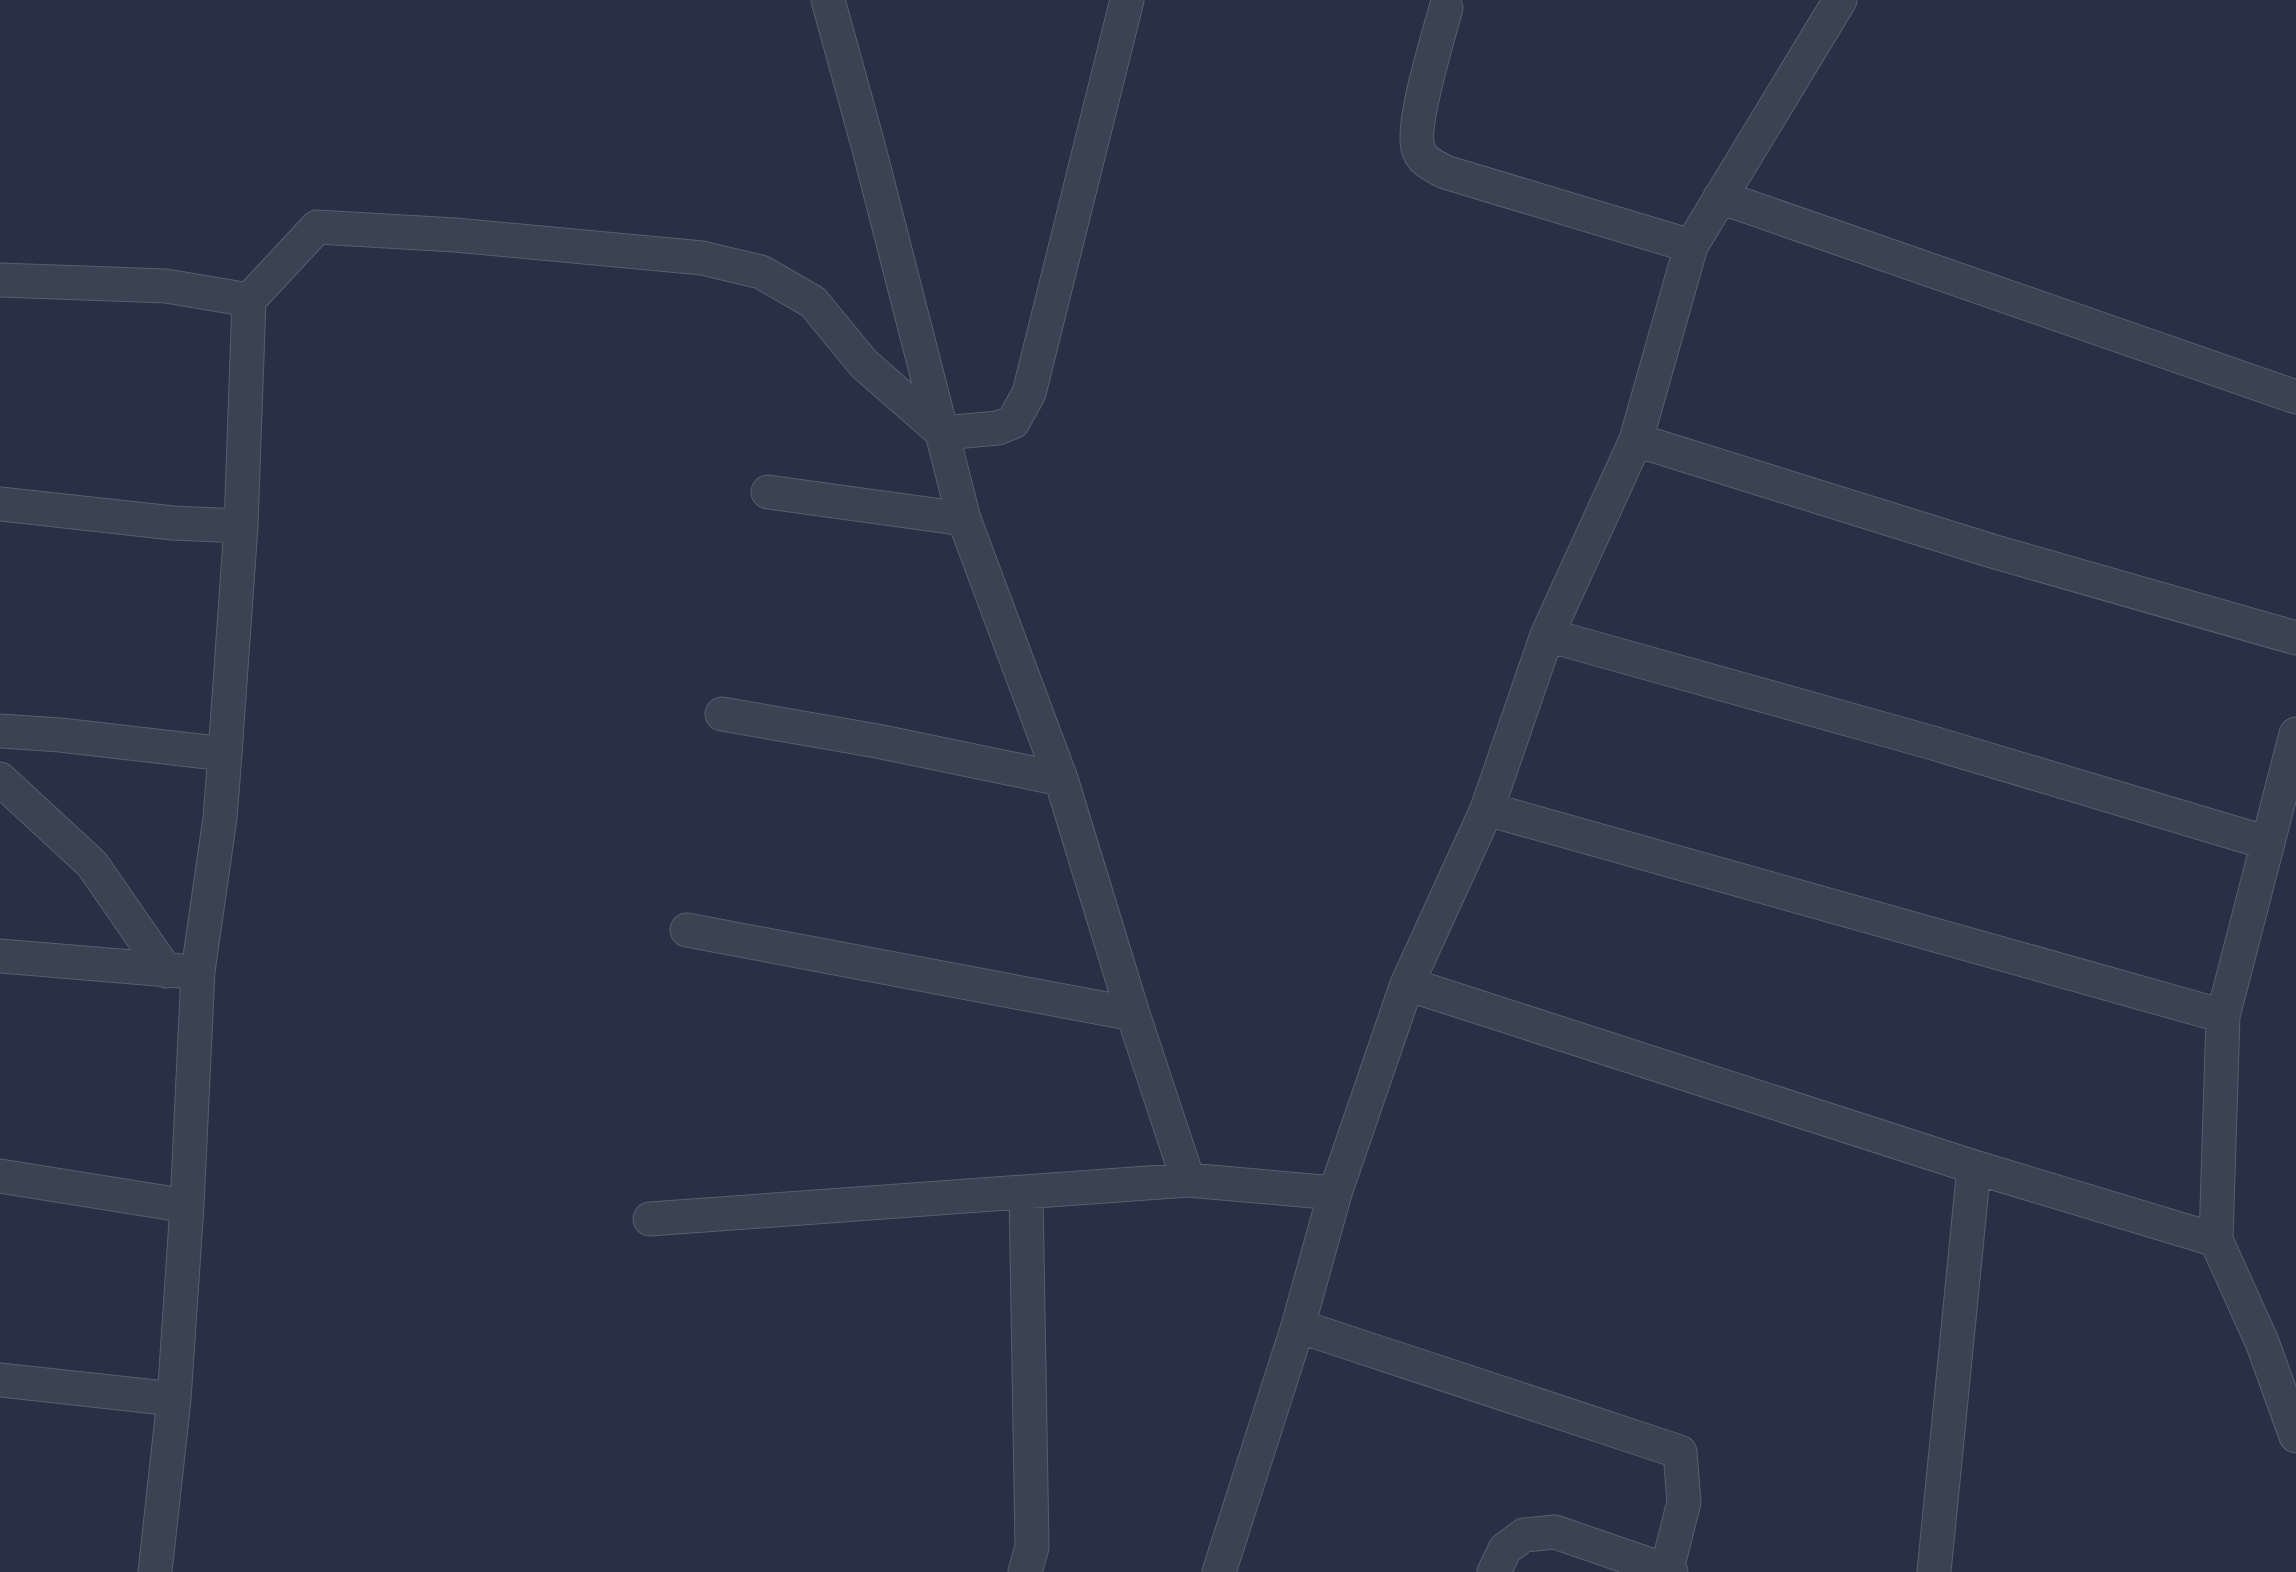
<svg xmlns="http://www.w3.org/2000/svg" width="2296" height="1572" font-family="'Source Sans 3',sans-serif">
<style>
.lines{fill:none;stroke-linecap:round;stroke-linejoin:round}
.minor-casing{stroke:#575e6e;stroke-width:35}
.minor{stroke:#3b4353;stroke-width:33}
</style>
<rect width="100%" height="100%" fill="#273044"/>
<g class="lines">
<g class="minor-casing">
<path id="minor" d="M828,0L868,145L964,519L1061,779L1133,1014L1188,1180
M1446,8C1438,38 1411,123 1418,148C1421,161 1434,166 1445,172L1691,246
M1720,197L2296,397
M0,280L166,286L249,300
M1636,440L1992,551L2296,638
M768,492L964,519
M0,504L173,523L241,526
M1547,635L1933,743L2268,843
M722,714L877,741L1061,779
M0,731L60,735L225,754
M0,779L92,864L166,971
M1487,809L2223,1016
M687,930L1133,1014
M0,956L181,971
M1407,984L1974,1167L2216,1240L2262,1342L2296,1436
M0,1176L187,1206
M650,1219L1188,1180L1335,1193
M2216,1240L2223,1016L2296,734
M1298,1326L1680,1452L1684,1502L1667,1569
M0,1380L174,1399
M155,1572L174,1399L187,1206L198,971L220,818L225,754L241,526L249,300L317,227L455,235L702,258L761,272L813,302L864,364L943,433L998,428L1013,422L1029,393L1127,0
M1025,1572L1032,1547L1026,1192
M1219,1572L1298,1326L1335,1193L1407,984L1487,809L1547,635L1636,440L1691,246L1840,0
M1494,1572L1505,1549L1524,1535L1555,1532L1671,1572
M1934,1572L1974,1167"/>
</g>
<use href="#minor" class="minor"/>
</g>
</svg>
